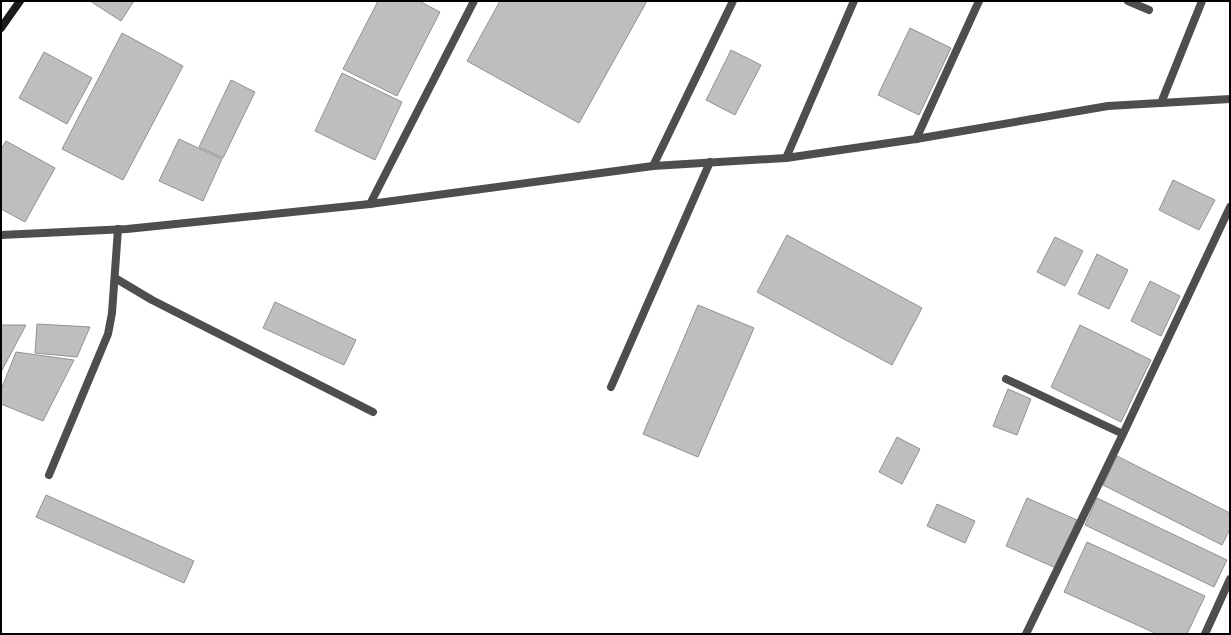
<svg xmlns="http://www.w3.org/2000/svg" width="1231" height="635" font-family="'Titillium Web',sans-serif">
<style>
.building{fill:#bebebe;stroke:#929292}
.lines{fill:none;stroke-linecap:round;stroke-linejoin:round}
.service{stroke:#4e4e4e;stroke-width:8}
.minor{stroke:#4e4e4e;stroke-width:8}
.secondary{stroke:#1b1b1b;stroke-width:8}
</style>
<rect width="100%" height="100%" fill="#fff"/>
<path class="building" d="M90,1H134L121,21Z
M378,1H419L440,12L397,96L343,69Z
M500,1H647L579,123L467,61Z
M910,28L951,48L919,115L878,95Z
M122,33L183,66L123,180L62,149Z
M731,50L761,65L735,115L706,100Z
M44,52L92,78L67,124L19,98Z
M342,73L402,102L375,160L315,131Z
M231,80L255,92L223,158L199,147Z
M179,139L222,159L203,201L159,181Z
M6,141L55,168L25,222L1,209V149Z
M1173,180L1215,200L1199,230L1159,210Z
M787,235L922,308L892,365L757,292Z
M1055,237L1083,251L1065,286L1037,272Z
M1097,254L1128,270L1109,309L1078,294Z
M1150,281L1180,296L1161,336L1131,321Z
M275,302L356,340L344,365L263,328Z
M698,305L754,328L698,457L643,434Z
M37,324L90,327L77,357L35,353Z
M1,325H26L1,372Z
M1080,325L1151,360L1121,422L1051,387Z
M16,352L74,360L43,421L1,404V390Z
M1008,389L1031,399L1017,435L993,426Z
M897,437L920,449L902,484L879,472Z
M1117,456L1230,513V529L1222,545L1103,485Z
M46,495L194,561L184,583L36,517Z
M1027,498L1077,520L1056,568L1006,546Z
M1097,498L1227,560L1214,587L1085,525Z
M937,504L975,521L965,543L927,526Z
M1087,542L1205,596L1187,634H1157L1064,592Z"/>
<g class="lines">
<path class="service" d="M1128,1L1149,10
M916,139L979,1
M786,158L854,1
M653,166L733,1
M370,204L474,1
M115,278L152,300L373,412
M611,387L710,162
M49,475L108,334L112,313L118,229"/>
<path class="minor" d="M1161,103L1202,1
M1,235L127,229L370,204L653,166L786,158L916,139L1108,106L1230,99
M1006,379L1123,434
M1026,634L1123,434L1230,207
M1205,634L1230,579"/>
<path class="secondary" d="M1,28L20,1"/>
</g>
<rect width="1231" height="635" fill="none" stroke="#000000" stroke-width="4"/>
</svg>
